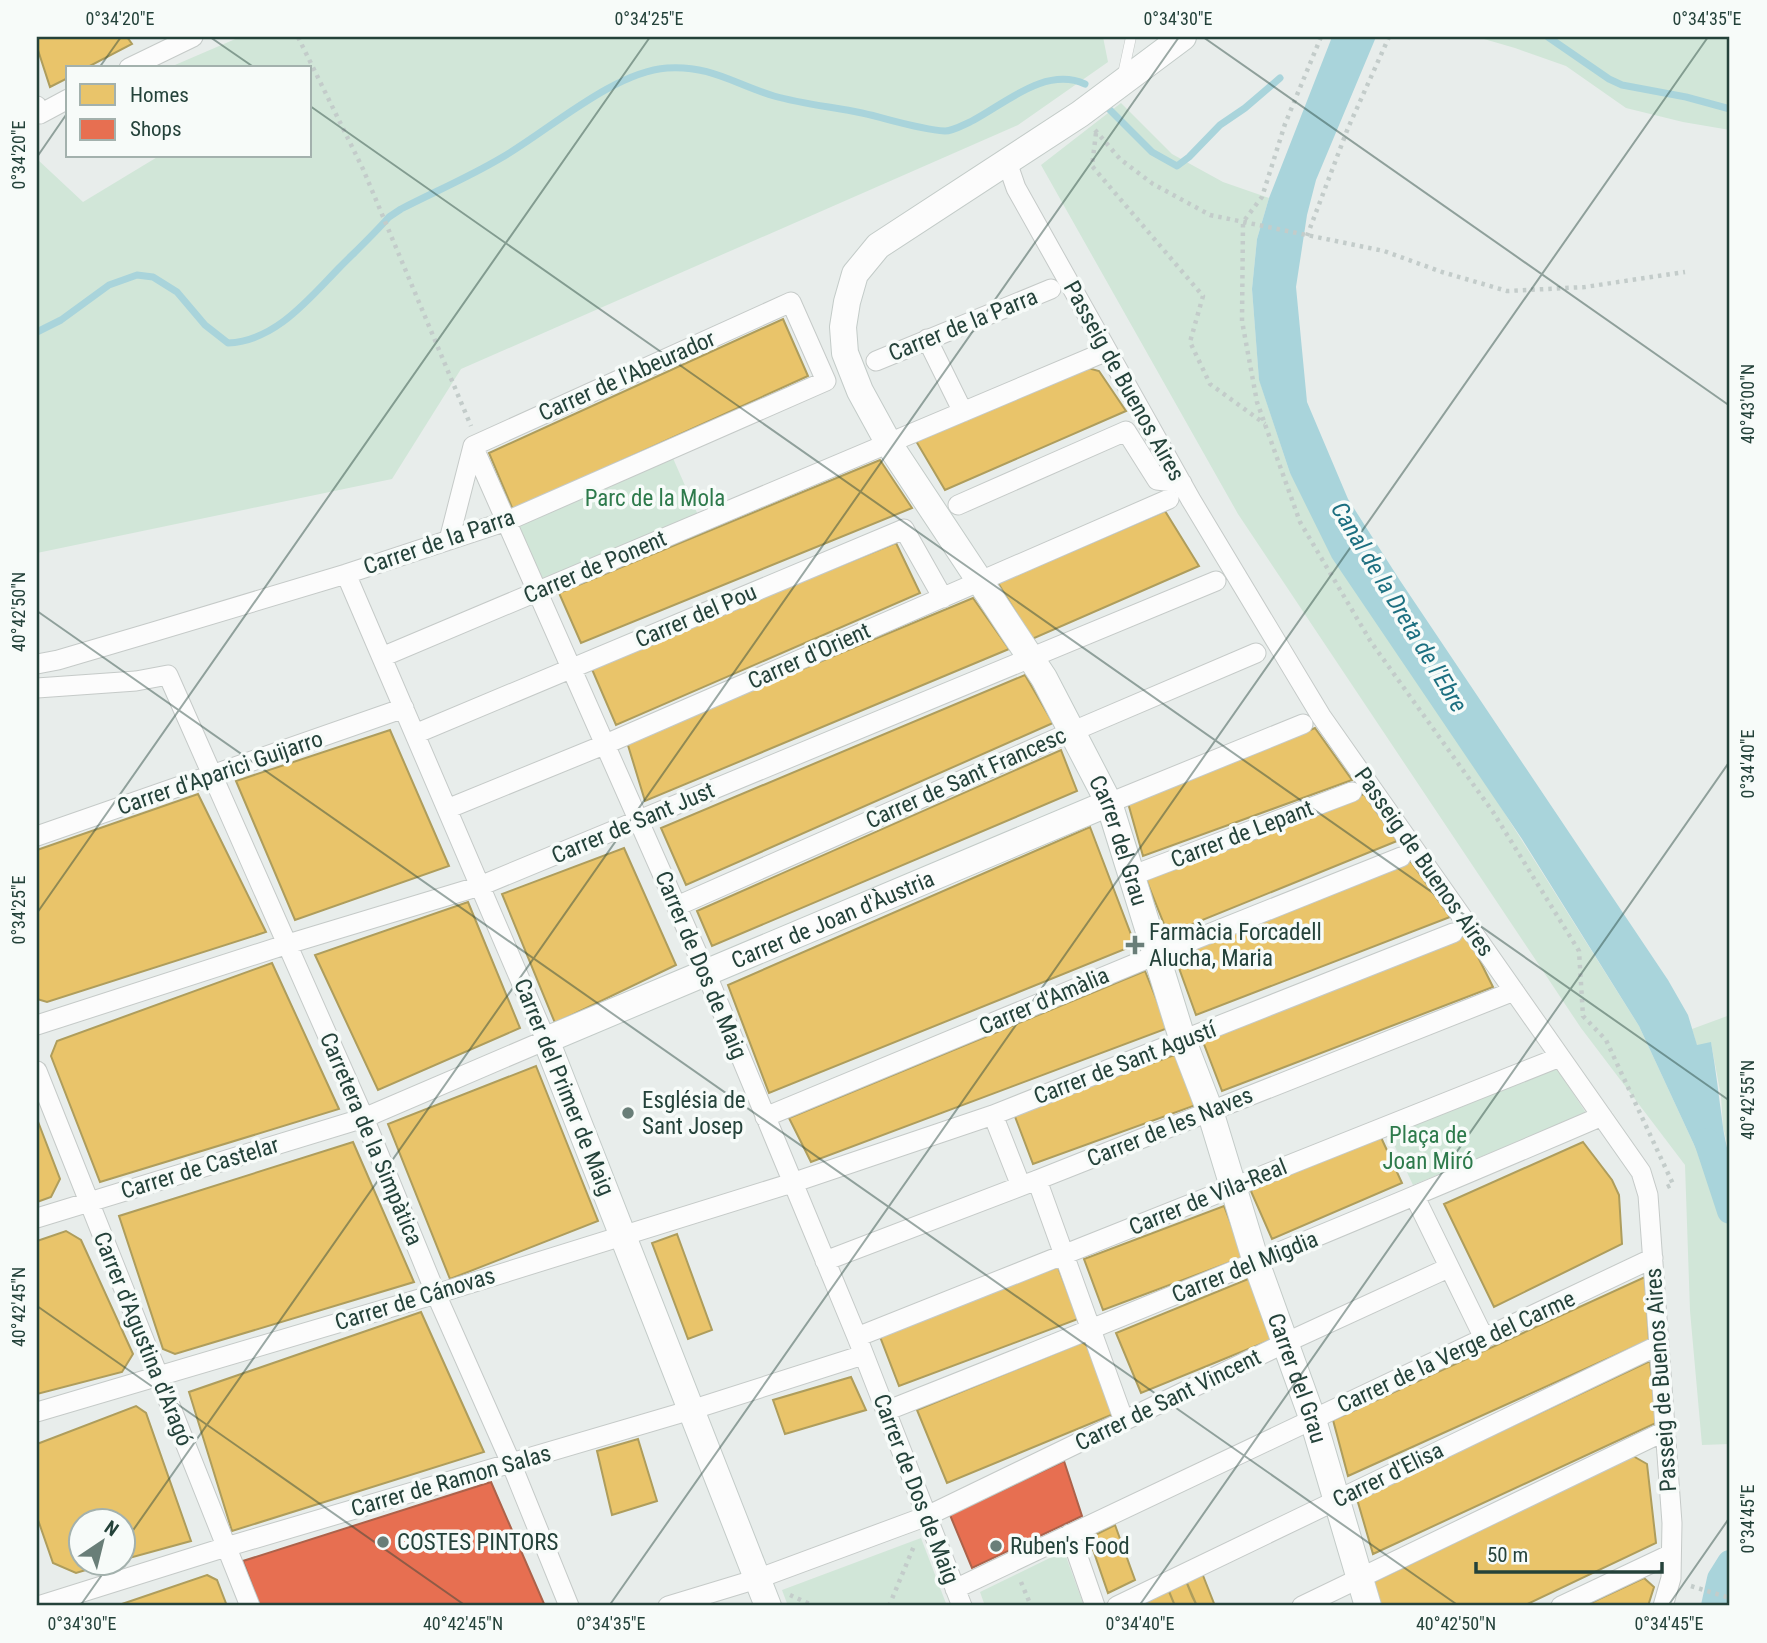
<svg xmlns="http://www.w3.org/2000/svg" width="1767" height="1643" font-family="'Roboto Condensed',sans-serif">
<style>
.green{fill:#d1e6d8}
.water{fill:#a9d4db}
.homes{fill:#e9c46a;stroke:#ae9d5c;stroke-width:2}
.shops{fill:#e76f51;stroke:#ac624a;stroke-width:2}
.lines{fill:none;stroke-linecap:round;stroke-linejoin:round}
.stream{stroke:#a9d4db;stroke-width:7}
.canal{stroke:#a9d4db;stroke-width:26}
.lane-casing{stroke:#c5cac8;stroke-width:11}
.street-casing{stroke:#c5cac8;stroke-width:21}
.secondary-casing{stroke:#c3cbc8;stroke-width:28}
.path{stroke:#c3ccca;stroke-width:4.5;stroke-dasharray:3.5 5;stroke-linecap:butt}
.lane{stroke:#fcfcfc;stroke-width:10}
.street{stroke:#fcfcfc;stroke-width:19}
.secondary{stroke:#fcfcfc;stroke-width:26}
.ticks{fill:none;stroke:#24423a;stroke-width:2;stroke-opacity:0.45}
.poi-dot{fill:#697e78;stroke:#f7fbf9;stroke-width:2.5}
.labels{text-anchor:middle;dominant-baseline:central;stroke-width:7;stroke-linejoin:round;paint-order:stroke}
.street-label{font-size:23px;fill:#24423a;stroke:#f7fbf9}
.park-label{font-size:23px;fill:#2d7a4b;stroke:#f7fbf9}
.poi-label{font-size:23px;fill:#24423a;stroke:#f7fbf9;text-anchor:start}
.water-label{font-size:24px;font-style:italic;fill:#1c6f80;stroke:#f7fbf9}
.neatline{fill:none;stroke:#24423a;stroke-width:2.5}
.ticks-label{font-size:18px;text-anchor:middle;fill:#24423a}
</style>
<rect width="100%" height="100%" fill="#e8edeb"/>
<path class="green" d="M240,37H1103L1108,62L1018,125L461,369L392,479L37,553V159L83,202L159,156H310V68H168Z
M1477,37H1730V130L1683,122L1626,108L1566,66L1515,48Z
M1121,103L1172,154L1223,182L1269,198L1257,239L1252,289L1259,379L1290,473L1639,1026L1710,1179L1730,1171V1444L1702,1445L1690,1311L1685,1165L1581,1028L1238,514L1041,165Z
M672,456L698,515L541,581L514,524Z
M1730,1015V1157L1723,1127L1721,1096L1711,1043L1697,1046L1692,1029Z
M1556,1067L1586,1113L1413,1185L1389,1134Z
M921,1538L947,1606H788L782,1590Z
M1064,1551L1084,1606H985L980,1592Z"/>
<path class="water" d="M1332,37H1376L1316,180L1307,215L1296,287L1307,402L1348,499L1399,579L1668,980L1688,1015L1697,1045L1711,1042C1716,1070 1719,1098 1723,1127C1725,1142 1730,1156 1730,1171L1710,1179L1639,1026L1522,839L1332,558L1290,473L1259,380L1252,289L1257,239L1269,198Z"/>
<path class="homes" d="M37,37H127L132,44L86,68H68V78L50,87L37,47Z
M783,319L808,376L513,510L489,453Z
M1084,367L1099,371L1126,411L945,490L916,441Z
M880,460L912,508L581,643L559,593Z
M1165,511L1199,566L1032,639L998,583Z
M896,543L920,593L616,725L591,667Z
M973,598L1009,649L645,801L627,742Z
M1025,675L1053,723L686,885L661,828Z
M1315,728L1352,780L1143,856L1128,803Z
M390,730L449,866L295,920L236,781Z
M1061,750L1077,791L712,946L697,911Z
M198,794L266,932L47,1002L37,999V850Z
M1364,794L1397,841L1168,934L1146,879Z
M1090,827L1135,945L769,1093L728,985Z
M624,848L676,965L555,1023L502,894Z
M1409,859L1450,917L1196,1015L1175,957Z
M468,902L520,1028L378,1090L315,955Z
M1465,931L1493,987L1222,1091L1202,1039Z
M272,963L339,1109L100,1182L51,1056L57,1041Z
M1145,971L1168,1028L811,1162L789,1118Z
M1177,1054L1196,1105L1033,1164L1014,1114Z
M536,1066L598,1221L450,1279L388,1124Z
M37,1119L60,1179L51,1197L37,1202Z
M1379,1133L1402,1183L1272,1239L1250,1189Z
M353,1142L414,1282L175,1354L163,1349L119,1216Z
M1583,1142L1612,1180L1619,1195L1622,1244L1494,1307L1444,1204Z
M1224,1206L1244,1257L1103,1310L1084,1259Z
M66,1231L81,1240L133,1354L122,1372L37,1394V1241Z
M677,1234L712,1330L688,1339L652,1243Z
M1058,1267L1078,1319L899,1386L879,1334Z
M1253,1277L1278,1337L1141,1393L1116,1333Z
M1645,1277L1649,1340L1348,1476L1333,1420Z
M421,1312L484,1452L232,1531L189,1392Z
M1085,1341L1116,1413L947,1483L917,1410Z
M1650,1361L1656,1423L1373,1554L1357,1499Z
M851,1377L866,1410L785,1434L773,1400Z
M136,1406L146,1413L191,1541L122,1560V1520H80V1562H113L76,1573L53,1563L37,1517V1444Z
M638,1439L657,1501L612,1515L597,1451Z
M1633,1456L1647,1464L1656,1543L1523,1606H1381L1373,1582Z
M1115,1525L1135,1580L1108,1593L1089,1538Z
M1202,1573L1215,1606H1197L1192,1596L1186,1581Z
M207,1575L217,1580L227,1606H116Z
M1644,1578L1654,1587L1648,1606H1584Z
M1186,1581L1197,1606H1175L1168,1589Z
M1168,1589L1175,1606H1132Z"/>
<path class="shops" d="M1064,1461L1082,1516L972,1568L950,1515Z
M491,1482L545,1606H260L243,1561Z"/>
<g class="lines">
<path class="stream" d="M1548,37L1609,79L1622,85L1686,97L1730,109
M1108,108L1152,152L1177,166L1189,157L1220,125L1245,108L1280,78
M37,332L61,320L109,285L137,275L153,277L177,292L205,325L228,343C275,341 308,300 339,268C356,251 373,235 389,217L401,209C434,192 469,177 501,158C548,131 613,72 667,68C711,65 736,85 774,96C802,104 833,107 862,113C889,119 918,129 945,131C953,131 963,125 970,122C1005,104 1045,66 1085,84"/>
<path class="canal" d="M1707,1141L1730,1211
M1714,1606L1720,1579L1730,1563"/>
<g class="lane-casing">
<path id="lane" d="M1123,74L1131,37"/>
</g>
<g class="street-casing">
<path id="street" d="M129,68L193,37
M37,106L40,114L68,99
M1007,162L1016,188L1191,500L1321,716L1641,1172L1648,1195L1672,1523L1671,1578L1663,1606
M927,339L963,412
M876,361L1051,289
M473,446L706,973L857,1337L962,1606
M958,505L1126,431L1157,480L1182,483
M449,540L473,446
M382,657L1107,351
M37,664L58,660L153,632L346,574L507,521L826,381L791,302L473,446
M37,688L136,681L168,675L364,1118L436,1294L511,1463L569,1606
M415,734L904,529L943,598
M1109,803L1303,724
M447,809L606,744L1169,499
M37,836L404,708
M1131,876L1352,792
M677,906L1071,732L1256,653
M37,1025L288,944L480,886L1216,581
M37,1071L250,1606
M993,1115L1021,1186
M765,1117L1156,955L1401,857
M1037,1180L1124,1421
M1415,1197L1484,1338
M37,1218L364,1118L546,1040L346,574
M825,1261L1037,1180L1514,991
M857,1337L1560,1057
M886,1411C1126,1316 1365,1218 1602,1116
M37,1412L436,1294L792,1183L993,1115L1453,933
M1070,1534L1095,1606
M955,1589L1653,1258
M38,1606L226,1547L691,1410L863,1355
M668,1606L757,1579L927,1516L1285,1343L1448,1268
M1117,1606L1659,1345
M1302,1606L1665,1431
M1561,1606L1671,1554"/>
</g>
<g class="secondary-casing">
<g id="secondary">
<path id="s1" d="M1183,37L1080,114L878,246L855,274L847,302L843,327L845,353L860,391L889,444L1044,678L1109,803L1183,1041L1210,1111L1256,1262L1313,1420L1368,1606"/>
<path id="s2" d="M768,1606L546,1040L1109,803"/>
</g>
</g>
<path class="path" d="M298,37L363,169L471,426
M1321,37L1285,124L1262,197L1243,222L1242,321L1257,402L1300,522L1371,642L1493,812L1579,951L1583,1016L1606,1040L1673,1184L1667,1187
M1095,130L1120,159L1153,184L1210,215L1384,251L1442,272L1507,291L1585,287L1685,272
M1096,133L1092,166L1203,296L1190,342L1210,384L1265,424
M1307,236L1348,128L1389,37
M1021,1582L1031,1606
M1691,1586L1730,1598
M790,1595L814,1606
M889,1606L914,1546"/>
<use href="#lane" class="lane"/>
<use href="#street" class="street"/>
<use href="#secondary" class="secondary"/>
</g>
<path class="ticks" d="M210,37L255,68M1203,37L1730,406M99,68L121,37M310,106L1730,1101M37,157L68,112M37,611L1459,1606M37,913L650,37M37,1306L466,1606M122,1546L1179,37M80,1606L111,1562M609,1606L1708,37M1139,1606L1730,761M1668,1606L1730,1517"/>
<g class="poi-dot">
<path d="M1131.5 934.5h7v7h7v7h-7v7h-7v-7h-7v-7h7z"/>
<circle cx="628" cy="1113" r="7"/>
<circle cx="383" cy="1542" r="7"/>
<circle cx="996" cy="1546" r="7"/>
</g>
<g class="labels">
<g class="street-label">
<text transform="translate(963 325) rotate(-22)">Carrer de la Parra</text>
<text transform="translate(627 376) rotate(-24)">Carrer de l'Abeurador</text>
<text transform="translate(1124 381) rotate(61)">Passeig de Buenos Aires</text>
<text transform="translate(439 542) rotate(-19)">Carrer de la Parra</text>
<text transform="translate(595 567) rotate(-23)">Carrer de Ponent</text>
<text transform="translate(696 616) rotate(-23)">Carrer del Pou</text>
<text transform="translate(809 656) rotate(-24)">Carrer d'Orient</text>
<text transform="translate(220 773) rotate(-19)">Carrer d'Aparici Guijarro</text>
<text transform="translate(966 778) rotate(-24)">Carrer de Sant Francesc</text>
<text transform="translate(633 823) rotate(-23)">Carrer de Sant Just</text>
<text transform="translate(1242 834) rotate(-21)">Carrer de Lepant</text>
<text stroke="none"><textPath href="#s1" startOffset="1048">Carrer del Grau</textPath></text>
<text transform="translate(1424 862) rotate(55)">Passeig de Buenos Aires</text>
<text stroke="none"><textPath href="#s2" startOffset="919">Carrer de Joan d'Àustria</textPath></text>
<text transform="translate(701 965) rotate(67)">Carrer de Dos de Maig</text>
<text transform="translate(1044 1001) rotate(-23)">Carrer d'Amàlia</text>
<text transform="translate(1125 1063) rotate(-21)">Carrer de Sant Agustí</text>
<text transform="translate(564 1087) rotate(68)">Carrer del Primer de Maig</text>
<text transform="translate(1170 1127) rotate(-22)">Carrer de les Naves</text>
<text transform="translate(371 1139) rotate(67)">Carretera de la Simpàtica</text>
<text transform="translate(200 1168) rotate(-17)">Carrer de Castelar</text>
<text transform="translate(1208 1197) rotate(-22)">Carrer de Vila-Real</text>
<text transform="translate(1245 1267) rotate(-22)">Carrer del Migdia</text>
<text transform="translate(415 1299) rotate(-17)">Carrer de Cánovas</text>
<text transform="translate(143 1339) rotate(68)">Carrer d'Agustina d'Aragó</text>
<text transform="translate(1456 1352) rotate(-25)">Carrer de la Verge del Carme</text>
<text stroke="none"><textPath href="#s1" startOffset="1615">Carrer del Grau</textPath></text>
<text transform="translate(1661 1380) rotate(-94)">Passeig de Buenos Aires</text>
<text transform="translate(1168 1400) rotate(-26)">Carrer de Sant Vincent</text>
<text transform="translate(1388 1475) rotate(-26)">Carrer d'Elisa</text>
<text transform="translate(451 1481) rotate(-16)">Carrer de Ramon Salas</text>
<text transform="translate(916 1489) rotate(69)">Carrer de Dos de Maig</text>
</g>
<g class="park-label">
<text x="655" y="498">Parc de la Mola</text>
<text x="1428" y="1135">Plaça de<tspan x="1428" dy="26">Joan Miró</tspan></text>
</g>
<g class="poi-label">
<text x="1149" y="932">Farmàcia Forcadell<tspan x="1149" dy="26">Alucha, Maria</tspan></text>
<text x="642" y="1100">Església de<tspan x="642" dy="26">Sant Josep</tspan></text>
<text x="397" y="1542">COSTES PINTORS</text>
<text x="1010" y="1546">Ruben's Food</text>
</g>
<g class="water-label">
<text transform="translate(1399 607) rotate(59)">Canal de la Dreta de l'Ebre</text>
</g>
</g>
<rect width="1767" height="1643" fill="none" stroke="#f7fbf9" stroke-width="77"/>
<rect x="66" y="66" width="245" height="91" fill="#f7fbf9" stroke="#a3b1ad" stroke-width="2"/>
<rect x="80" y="84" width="35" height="21" fill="#e9c46a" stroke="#a3b1ad" stroke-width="2"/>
<text x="130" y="102" font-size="21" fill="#24423a">Homes</text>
<rect x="80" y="119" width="35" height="21" fill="#e76f51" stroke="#a3b1ad" stroke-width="2"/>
<text x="130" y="136" font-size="21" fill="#24423a">Shops</text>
<g transform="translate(102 1542) rotate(35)"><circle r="33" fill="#f7fbf9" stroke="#a3b1ad" stroke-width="2"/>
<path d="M0-5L12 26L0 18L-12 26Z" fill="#697e78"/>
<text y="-10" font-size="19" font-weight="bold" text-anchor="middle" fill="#24423a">N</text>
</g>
<path d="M1476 1562v10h186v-10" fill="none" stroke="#24423a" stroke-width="3.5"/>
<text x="1487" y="1562" font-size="21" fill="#24423a" stroke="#f7fbf9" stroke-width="5" paint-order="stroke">50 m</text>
<rect x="38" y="38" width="1690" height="1566" class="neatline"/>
<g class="ticks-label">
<text x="120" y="25">0°34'20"E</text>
<text x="649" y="25">0°34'25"E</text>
<text x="1178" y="25">0°34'30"E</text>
<text x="1707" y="25">0°34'35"E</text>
<text transform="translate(19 155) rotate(-90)" y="6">0°34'20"E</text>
<text transform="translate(1748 404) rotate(-90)" y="6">40°43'00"N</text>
<text transform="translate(19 612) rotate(-90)" y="6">40°42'50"N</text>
<text transform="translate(1748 764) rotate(-90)" y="6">0°34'40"E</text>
<text transform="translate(19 910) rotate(-90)" y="6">0°34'25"E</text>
<text transform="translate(1748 1100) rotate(-90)" y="6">40°42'55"N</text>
<text transform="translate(19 1307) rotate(-90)" y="6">40°42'45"N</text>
<text transform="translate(1748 1519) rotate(-90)" y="6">0°34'45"E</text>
<text x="82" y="1630">0°34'30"E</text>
<text x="463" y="1630">40°42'45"N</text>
<text x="611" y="1630">0°34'35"E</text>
<text x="1140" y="1630">0°34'40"E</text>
<text x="1456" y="1630">40°42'50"N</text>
<text x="1669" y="1630">0°34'45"E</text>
</g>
</svg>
